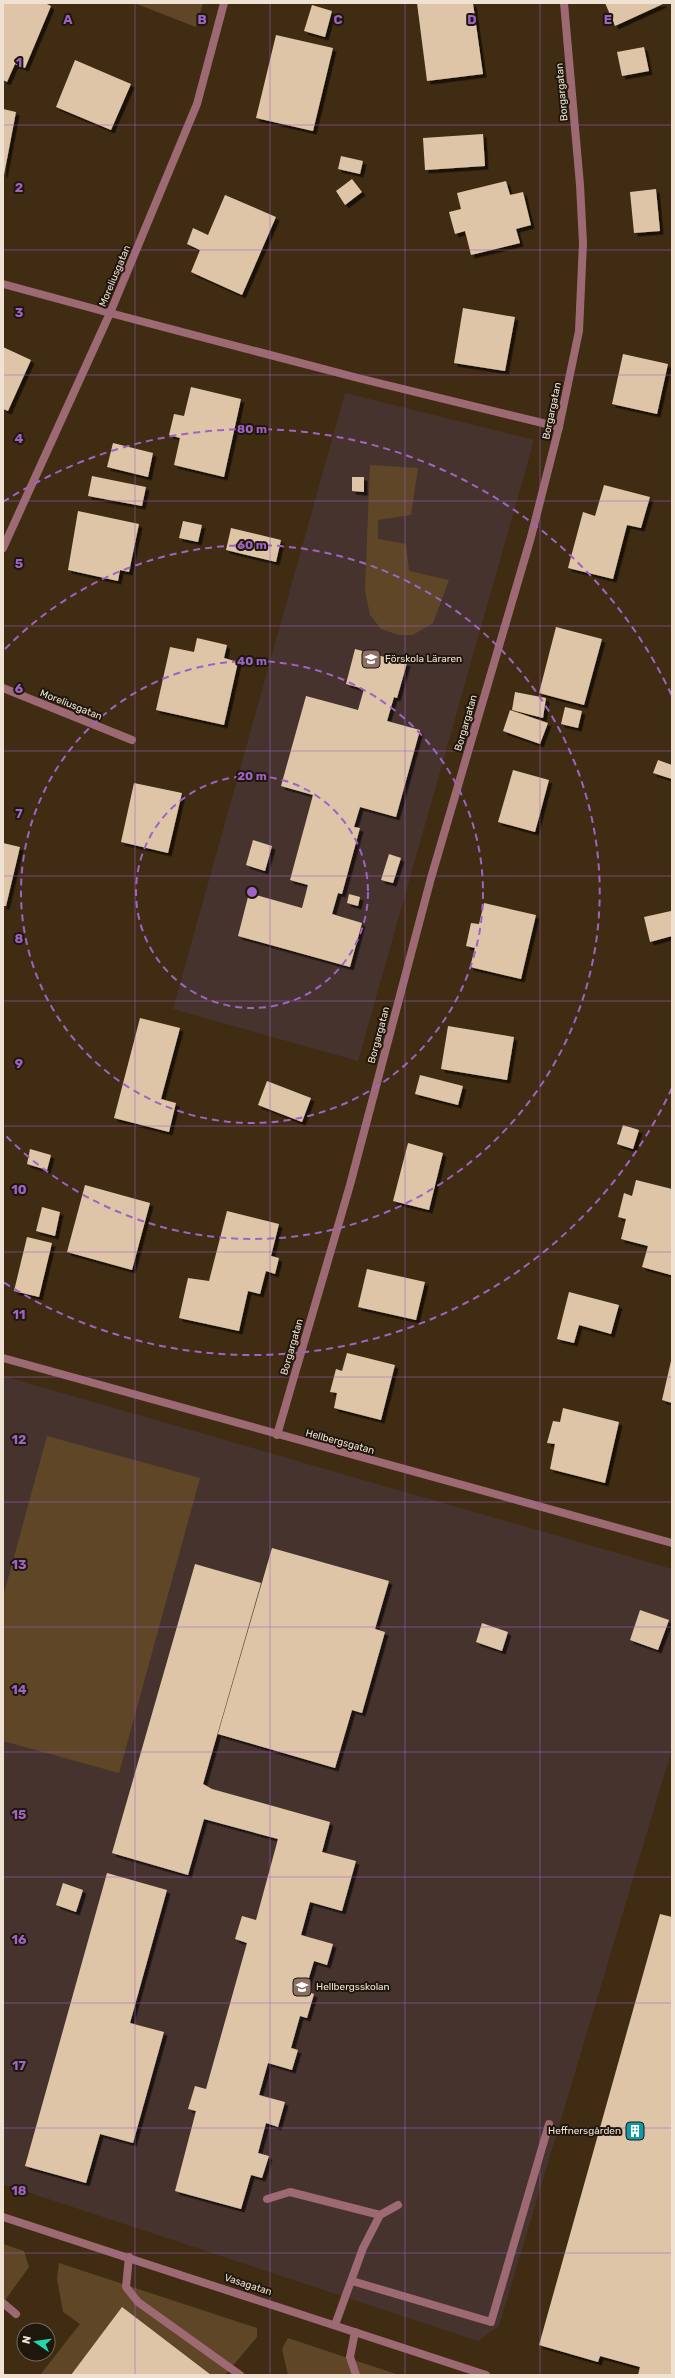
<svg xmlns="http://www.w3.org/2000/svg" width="675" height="2378" font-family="Rubik,sans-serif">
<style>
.education{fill:#47332e}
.green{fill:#5f4627}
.building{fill:#dfc5a8;filter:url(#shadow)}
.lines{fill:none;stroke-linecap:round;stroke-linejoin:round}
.lane{stroke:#9d6a73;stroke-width:8}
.street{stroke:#9d6a73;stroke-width:8}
.grid{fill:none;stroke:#9e63c5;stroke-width:1;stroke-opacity:0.55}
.ring{fill:none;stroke:#9e63c5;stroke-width:2;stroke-dasharray:7 5}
.labels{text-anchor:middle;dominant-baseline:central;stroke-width:4;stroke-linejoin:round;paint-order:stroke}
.street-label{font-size:10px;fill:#efe2d3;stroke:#20170c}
.poi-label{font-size:10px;fill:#efe2d3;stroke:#20170c;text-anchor:start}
.grid-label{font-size:13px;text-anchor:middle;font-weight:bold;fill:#9e63c5;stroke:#20170c;stroke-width:4;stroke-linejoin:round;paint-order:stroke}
.centre{fill:#9e63c5;stroke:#20170c;stroke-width:2}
.ring-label{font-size:12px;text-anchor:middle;font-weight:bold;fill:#9e63c5;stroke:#20170c;stroke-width:4;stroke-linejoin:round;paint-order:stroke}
</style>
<defs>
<filter id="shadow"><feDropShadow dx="3.5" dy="3.5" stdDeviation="0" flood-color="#0009"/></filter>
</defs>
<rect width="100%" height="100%" fill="#402c12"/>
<path class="education" d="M345,393L534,440L358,1061L173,1009Z
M3,1376L672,1569V1749L499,2326L478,2341L3,2184Z"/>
<path class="green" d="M134,3H203L196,27Z
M370,465L418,468L411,515L378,520V539L406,544L409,571L449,580L433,623L413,635H399L381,629L370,615L365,590Z
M47,1436L200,1478L119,1773L3,1741V1597Z
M3,2244L24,2251L29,2267L3,2303Z
M59,2263L257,2328V2337L225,2375H40L80,2324L63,2312L57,2279Z
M288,2338L399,2375H288L282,2349Z"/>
<path class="building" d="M3,3H45L51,6L25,68L15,64L7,82L3,80Z
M417,3H473L483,74L427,81Z
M605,3H663V4L615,26Z
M312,5L332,11L325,37L304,31Z
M276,35L333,48L313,131L256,118Z
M644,47L649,71L622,76L617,52Z
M75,60L131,84L111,130L56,107Z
M3,109L16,112L4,175L3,174Z
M483,134L485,166L425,170L423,138Z
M341,156L363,161L360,174L338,169Z
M352,179L362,192L345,205L336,191Z
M506,181L510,195L523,192L531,225L516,229L520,243L471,255L465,231L455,234L449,212L461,209L457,193Z
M656,189L660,231L634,233L630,192Z
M225,195L276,217L242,295L191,272L200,250L187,244L193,228L208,235Z
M463,308L515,317L505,371L454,363Z
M3,347L31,360L8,411L3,409Z
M623,354L668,364L657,414L612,404Z
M191,387L241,399L224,477L174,465L180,438L169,435L174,414L184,416Z
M113,443L153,453L148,477L107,467Z
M92,476L146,487L142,506L88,496Z
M352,477H364V492L352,491Z
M604,485L650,497L641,528L627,525L613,579L568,568L583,512L595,516Z
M78,511L139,524L129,572L120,570L118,581L68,570Z
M183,521L202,525L198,542L179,538Z
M231,528L281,540L276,562L226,550Z
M556,627L602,639L584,705L539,693Z
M197,638L227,645L224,658L238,662L224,725L156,710L170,647L194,652Z
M355,649L407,663L397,698L394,697L387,721L420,730L396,817L360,807L354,827L360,828L342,894L338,893L332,914L362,923L350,967L238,936L249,893L302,908L308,885L290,880L313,795L281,786L306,696L358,710L364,689L346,684Z
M515,692L546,698L543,718L512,710Z
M565,707L582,711L578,728L561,724Z
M510,710L548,723L540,744L503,731Z
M658,760L672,765V779L653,773Z
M513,770L549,780L535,832L498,822Z
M134,783L182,793L168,853L121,842Z
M253,840L272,846L265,871L246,865Z
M3,843L20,847L6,906H3Z
M389,854L401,858L393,883L381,880Z
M349,894L360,897L358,906L347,903Z
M484,903L536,915L521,979L470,967L475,948L466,946L471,923L479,924Z
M671,911L672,936L650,942L644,917Z
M140,1018L180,1028L161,1099L176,1103L169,1132L114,1118Z
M448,1026L514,1037L507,1080L441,1069Z
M420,1075L463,1086L458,1105L415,1094Z
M267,1081L311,1098L302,1122L258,1105Z
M623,1125L639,1130L633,1149L617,1144Z
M408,1143L443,1153L429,1210L393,1201Z
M30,1149L51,1155L47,1170L27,1164Z
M636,1180L672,1189L671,1275L642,1267L648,1246L621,1239L626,1219L618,1217L624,1193L632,1196Z
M85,1185L150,1203L132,1270L67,1252Z
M42,1207L60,1212L55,1236L36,1231Z
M227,1211L279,1224L271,1256L279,1258L275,1274L266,1271L260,1294L248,1291L239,1331L179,1318L188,1278L209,1281Z
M27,1237L52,1243L39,1297L14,1291Z
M367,1269L425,1282L416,1320L358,1307Z
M569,1292L619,1305L611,1334L579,1325L574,1343L557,1339Z
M347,1353L395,1365L381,1420L334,1408L337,1393L330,1392L336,1369L342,1371Z
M671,1361H672V1403L662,1400Z
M563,1408L619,1422L605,1483L550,1469L555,1444L547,1443L553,1421L560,1422Z
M272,1548L389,1581L375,1629L385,1632L362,1713L352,1710L335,1768L218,1734Z
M195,1564L261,1583L203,1784L212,1789L330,1822L322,1852L356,1861L342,1911L310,1902L301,1935L333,1944L327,1965L314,1961L305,1991L314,1994L307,2018L300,2016L291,2048L298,2050L292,2070L268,2063L259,2095L285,2102L278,2127L266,2123L258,2153L269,2156L262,2178L251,2175L241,2209L175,2191L196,2111L188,2109L195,2086L206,2089L247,1943L235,1939L242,1916L256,1920L278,1839L204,1819L188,1875L112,1853Z
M640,1610L669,1620L658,1650L630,1640Z
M482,1623L508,1632L502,1651L476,1642Z
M107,1873L167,1890L130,2023L164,2032L133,2143L100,2134L86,2183L25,2166Z
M63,1883L83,1890L76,1912L56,1905Z
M660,1914L672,1917V2375H638L640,2367L600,2356L598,2362L539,2345Z
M122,2307L211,2375H71Z"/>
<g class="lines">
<path class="lane" d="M110,313L358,378L559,427
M3,688L132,740
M267,2199L290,2192L380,2215
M129,2257L126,2287L138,2302L240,2375
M352,2281L491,2322L549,2124
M3,2303L16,2314
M335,2325L363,2248L380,2215L398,2205
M355,2332L350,2357L356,2375"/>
<path class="street" d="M3,284L110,313
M3,548L110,313L197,104L224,3
M3,1358L672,1543
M277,1435L350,1185L431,878L531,537L559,427L579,331L583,243L580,185L564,3
M3,2217L486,2375"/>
</g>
<path class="grid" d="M135,3V2375M270,3V2375M405,3V2375M540,3V2375M3,125H672M3,250H672M3,375H672M3,501H672M3,626H672M3,751H672M3,876H672M3,1001H672M3,1126H672M3,1252H672M3,1377H672M3,1502H672M3,1627H672M3,1752H672M3,1877H672M3,2003H672M3,2128H672M3,2253H672"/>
<g class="ring">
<circle cx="252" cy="892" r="116"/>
<circle cx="252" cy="892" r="231"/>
<path d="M5 649A347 347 0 1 1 5 1135"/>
<path d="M672 1088A463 463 0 0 1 3 1282M3 502A463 463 0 0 1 672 696"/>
</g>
<defs>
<g id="school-square" transform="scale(1)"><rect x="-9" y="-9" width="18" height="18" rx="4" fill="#8d6e63" stroke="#20170c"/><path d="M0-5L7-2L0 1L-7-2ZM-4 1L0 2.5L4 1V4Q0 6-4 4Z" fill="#fff"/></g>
<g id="building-square" transform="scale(1)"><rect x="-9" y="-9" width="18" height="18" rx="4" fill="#0f9aa8" stroke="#20170c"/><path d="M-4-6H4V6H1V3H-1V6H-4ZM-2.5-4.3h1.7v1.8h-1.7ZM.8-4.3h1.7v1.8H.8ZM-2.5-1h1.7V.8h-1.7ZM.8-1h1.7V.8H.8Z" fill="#fff"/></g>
</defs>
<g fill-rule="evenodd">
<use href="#school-square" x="371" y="659"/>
<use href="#school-square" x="302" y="1987"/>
<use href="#building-square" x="635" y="2131"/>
</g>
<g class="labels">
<g class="street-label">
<text transform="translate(562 92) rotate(-95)">Borgargatan</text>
<text transform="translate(115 276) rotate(-67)">Moreliusgatan</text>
<text transform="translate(552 411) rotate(-78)">Borgargatan</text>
<text transform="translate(71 705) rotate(22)">Moreliusgatan</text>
<text transform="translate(466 723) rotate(-74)">Borgargatan</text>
<text transform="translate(379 1035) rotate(-75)">Borgargatan</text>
<text transform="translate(292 1347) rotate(-74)">Borgargatan</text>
<text transform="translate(340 1442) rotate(15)">Hellbergsgatan</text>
<text transform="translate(248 2285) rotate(18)">Vasagatan</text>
</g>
<g class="poi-label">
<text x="385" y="659">Förskola Läraren</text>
<text x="316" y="1987">Hellbergsskolan</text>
<text x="621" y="2131" text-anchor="end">Heffnersgården</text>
</g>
</g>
<g class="grid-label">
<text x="68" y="24">A</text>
<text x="202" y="24">B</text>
<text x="338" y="24">C</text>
<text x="472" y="24">D</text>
<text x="608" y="24">E</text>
<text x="19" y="67">1</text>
<text x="19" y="192">2</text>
<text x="19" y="317">3</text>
<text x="19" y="443">4</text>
<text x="19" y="568">5</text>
<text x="19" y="693">6</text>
<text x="19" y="818">7</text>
<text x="19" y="943">8</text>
<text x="19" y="1068">9</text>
<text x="19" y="1194">10</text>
<text x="19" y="1319">11</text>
<text x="19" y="1444">12</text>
<text x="19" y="1569">13</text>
<text x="19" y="1694">14</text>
<text x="19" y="1819">15</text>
<text x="19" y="1944">16</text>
<text x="19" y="2070">17</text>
<text x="19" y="2195">18</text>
</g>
<circle cx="252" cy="892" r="6" class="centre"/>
<g class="ring-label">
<text x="252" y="433">80 m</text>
<text x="252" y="549">60 m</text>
<text x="252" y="665">40 m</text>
<text x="252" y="780">20 m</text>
</g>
<rect width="675" height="2378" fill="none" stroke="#efe2d3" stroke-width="8"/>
<g transform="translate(36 2342) rotate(283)"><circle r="19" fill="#20170c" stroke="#73685c"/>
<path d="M0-3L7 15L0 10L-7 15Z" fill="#26d5ae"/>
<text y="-6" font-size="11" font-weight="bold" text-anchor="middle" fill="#efe2d3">N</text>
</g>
</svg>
